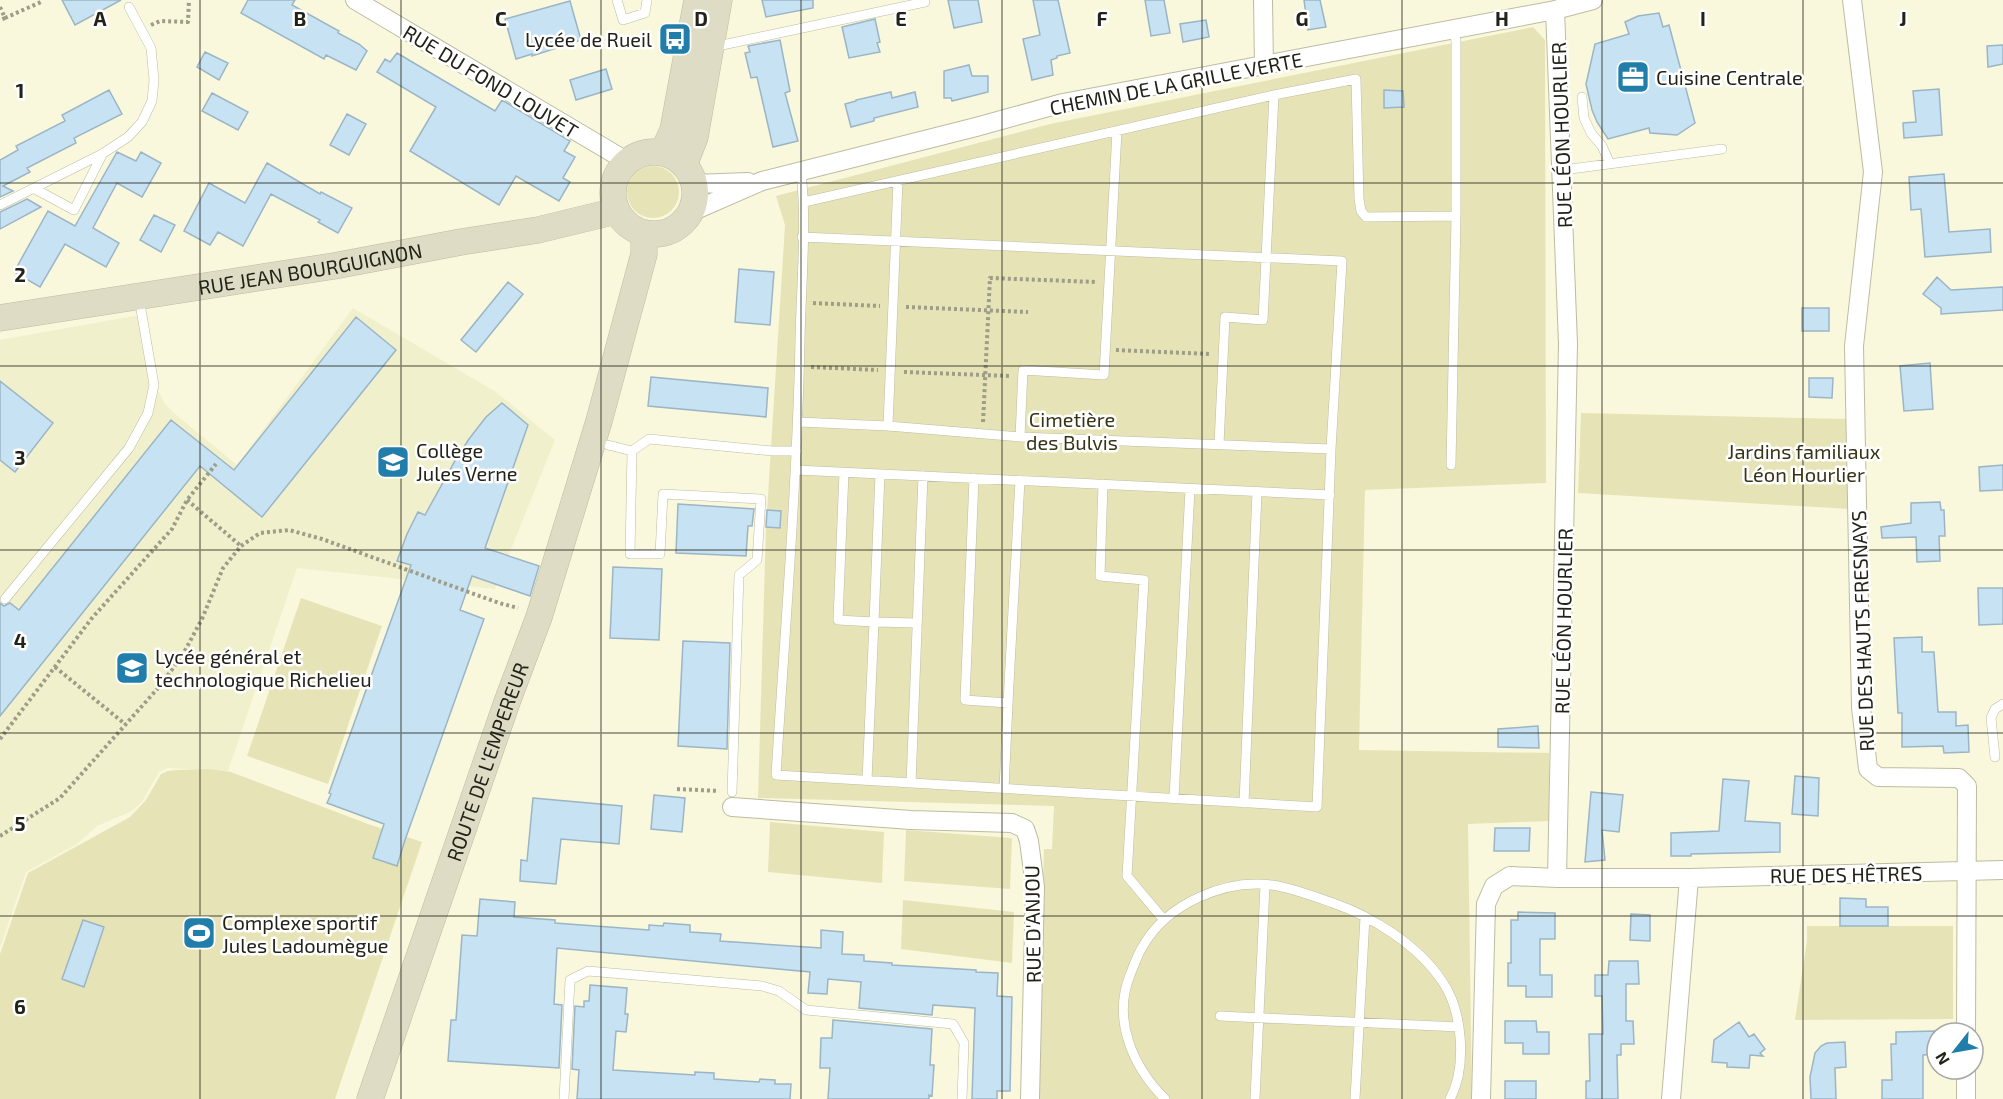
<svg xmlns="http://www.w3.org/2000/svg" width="2003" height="1099" font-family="'Exo 2',sans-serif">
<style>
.built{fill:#f1f0cc}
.green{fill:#e6e4b7}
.building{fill:#c7e2f2;stroke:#9bb5c5;stroke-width:1.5}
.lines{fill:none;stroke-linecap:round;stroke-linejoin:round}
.lane-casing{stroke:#bdbca1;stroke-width:10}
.street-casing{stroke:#bdbca1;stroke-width:20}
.secondary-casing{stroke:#bdbca1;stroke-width:27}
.path{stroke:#9d9d88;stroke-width:4;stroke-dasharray:3 3;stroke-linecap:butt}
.lane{stroke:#fff;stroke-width:9}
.street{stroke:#fff;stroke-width:18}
.secondary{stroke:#dedcc5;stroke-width:26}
.grid{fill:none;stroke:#222218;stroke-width:1.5;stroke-opacity:0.55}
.labels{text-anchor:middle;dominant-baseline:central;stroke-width:5;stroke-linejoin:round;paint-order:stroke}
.poi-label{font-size:20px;fill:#222218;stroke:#fff;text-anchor:start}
.street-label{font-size:20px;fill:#222218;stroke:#fff}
.park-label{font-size:20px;fill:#363415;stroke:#fff}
.grid-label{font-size:20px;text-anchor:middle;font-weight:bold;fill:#222218;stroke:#fff;stroke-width:5;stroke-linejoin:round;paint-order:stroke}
</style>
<rect width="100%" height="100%" fill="#f9f8dc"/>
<path class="built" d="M353,308L496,392L555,440L495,589L297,568L228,771L167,768L159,772L142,802L132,811L97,826L77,844L26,872L0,948V340L145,314L157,389L165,404L174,413L237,465Z"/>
<path class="green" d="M1533,27L1545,40L1546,483L1365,490L1359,750L1549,753V821L1468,824L1472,1099H1037L1044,849H1052L1054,806L758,798L766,527L785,225L776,196L1050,124Z
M627 192a26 26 0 1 1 52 0a26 26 0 1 1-52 0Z
M1581,413L1848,419L1850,509L1578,493Z
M301,598L382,626L328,784L247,756Z
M210,769L231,772L368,824L422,842L335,1099H0V954L28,873L130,817L146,800L161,774L168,771L176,770Z
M770,822L884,832L882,883L768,872Z
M906,830L1012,838L1010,889L904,881Z
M903,900L1014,912L1012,963L901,949Z
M1807,926H1953V1019L1795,1020L1807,941Z"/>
<path class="building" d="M62,0H121L75,25Z
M248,0H295L292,5L339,31L338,33L359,44L367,51L356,70L326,55L324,59L241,13Z
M762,0H813V8L766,17Z
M948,0H978L982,22L954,28Z
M1033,0H1058L1070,53L1057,56V58L1051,60L1053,75L1032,80L1023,39L1040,35Z
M1145,0H1164L1170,33L1151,36Z
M1304,0H1320L1326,27L1308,30Z
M570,1L581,40L532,56V54L516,59L505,19Z
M1659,13L1663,27L1669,25L1695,123L1677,135L1650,133L1649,128L1608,139L1597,122L1592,110L1586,84L1595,44L1629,34L1625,22L1638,16Z
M875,19L880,42L877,43L880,52L849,58L842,27Z
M1206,20L1209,37L1183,42L1180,24Z
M780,40L790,91L785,93L798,141L773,147L757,77L751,78L745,53L750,52L748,46Z
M2003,45V64L1988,67L1987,46Z
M205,52L228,63L219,80L197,67Z
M397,53L495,111L502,100L570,141L564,151L575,157L563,178L570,182L559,201L516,176L499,205L410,151L436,107L377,72L385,59L390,62Z
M969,65L972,76H988V92L952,101L951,98H944V71Z
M606,69L612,89L576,100L570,80Z
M1939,89L1942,135L1904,138L1903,123L1916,122L1913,91Z
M109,90L122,114L74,138L76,143L27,168L30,172L3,186L13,191L0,197V160L18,150L16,146L65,121L62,115Z
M1384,90L1403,91L1404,107L1384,108Z
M891,92L892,98L915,92L918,107L874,118V121L851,127L845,104L856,101V100Z
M212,93L248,112L238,130L202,111Z
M347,114L366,124L349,155L330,145Z
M117,152L136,161L141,152L161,163L142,197L117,183L110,196L93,228L119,243L106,267L65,244L40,287L14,272L48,211L75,226Z
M267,163L320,194L321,192L352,208L338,233L318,222L320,220L271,194L243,246L218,232L210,245L184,231L209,183L245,203Z
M1944,174L1949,232L1990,229L1991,252L1925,257L1921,209L1911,210L1909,177Z
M27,199L41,207L0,229V212Z
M154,215L175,225L161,252L140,240Z
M739,269L774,272L770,325L735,322Z
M1937,277L1951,290L2003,287V310L1941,314V308L1923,294Z
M508,282L523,294L476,352L461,340Z
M1802,308H1829V331H1802Z
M356,317L396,350L262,517L200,466L0,716V603L4,606L10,603L19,610L171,420L234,470Z
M1930,363L1933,409L1904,411L1900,366Z
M651,377L768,388L766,417L648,406Z
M1809,378H1833L1832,398L1809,397Z
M0,381L53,423L15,472L0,460Z
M502,403L528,425L485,548L539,566L530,596L472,576L460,610L484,619L405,840L397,866L373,858L384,824L327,803L331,794L329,793L411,565L397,561L407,534L418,512L425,515L456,459L469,439L486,417Z
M2003,465V490L1980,491L1979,467Z
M1940,502L1941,510H1944L1945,536H1939L1940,561L1917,562L1916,537L1882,538L1881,527L1911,523V503Z
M678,504L754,509L752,526H748L746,556L676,553Z
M767,510L781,511L780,528L766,527Z
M613,567L662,569L659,640L610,638Z
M1978,588H2003V624L1979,625Z
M1922,637V652H1934L1938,712H1956V726L1968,725L1969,752L1944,753L1943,746L1902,747V713H1898L1894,638Z
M683,641L730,643L727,749L678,746Z
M1538,726L1539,748L1498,747V729Z
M1795,776L1819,778L1818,816L1792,814Z
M1723,779L1749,781L1745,821L1780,823V852L1691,854V856H1671V833L1719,831Z
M1591,792L1623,795L1619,832L1602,830L1605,860L1585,862Z
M654,795L685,798L682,832L651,829Z
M533,798L622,806L619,844L561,839L556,884L520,881L521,860L527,861Z
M1495,828H1530L1529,851H1494Z
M1840,898L1866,899V907H1888V926H1840Z
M480,899L515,902L514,917L555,920V923L649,930V925L663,926L664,923L690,925V932L721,934L720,941L821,948V930L843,932L842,954L864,955V961L892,963V965L976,970V972L998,973L997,996L1012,997L1010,1091H997V1099H972L975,1008L933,1005L932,1015L859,1008L861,982L828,979L827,994L808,993L810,972L557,948L554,1004L562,1005L559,1068L448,1061L451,1020H456L462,935L477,936Z
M1518,912L1555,913V939H1540V975H1552V997H1526V986H1508V963H1511V920H1518Z
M1631,914L1650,915V941L1630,940Z
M83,920L104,927L84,987L62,979Z
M1609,961H1638L1639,984H1626V1021H1633L1634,1044H1621V1055H1617L1618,1099H1586V1081H1590L1589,1034H1603L1602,996H1595V975H1608Z
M590,985L627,988L625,1014H628L626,1032L616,1031L613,1070L695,1075V1072L714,1073V1079L759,1082L760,1079L775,1080V1084H791L790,1099H577L579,1070L572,1069L575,1006L584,1007V1001H589Z
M833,1020L932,1029L930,1065H934L932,1096L929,1095V1099H828L830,1068H820L821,1038H832Z
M1505,1021H1536L1537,1032H1549V1054H1523V1043H1505Z
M1739,1022L1749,1037L1754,1034L1765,1049L1760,1053L1763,1056L1750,1055L1749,1068L1727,1067V1063L1712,1062L1714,1040Z
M1935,1031V1054L1923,1055V1099H1882V1080H1892L1891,1044H1896V1032Z
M1845,1042L1846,1067L1835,1068L1836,1099H1811L1810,1077L1815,1053L1821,1046L1827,1043Z
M1505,1081H1536V1099H1505Z"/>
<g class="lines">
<g class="lane-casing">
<path id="lane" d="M617,0L623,20L645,13L647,0
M713,47L925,2
M1582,97L1584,118L1591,133L1602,146L1610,164
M1563,170L1722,149
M801,172C807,225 801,286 800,340C797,485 785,630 776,775L1317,807L1331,449L1342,261L802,237
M35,189L74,210L102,155
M804,202L1274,95L1356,79L1359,199L1361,211L1366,217L1456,216
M0,205L102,154L128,137L142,122L152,101L154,80L151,48L129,7
M799,422L888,426L1020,437L1331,449
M888,426L898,181
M1020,437L1023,370L1104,375L1117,131
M1219,444L1225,317L1263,320L1274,95
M608,445L632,451L649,439L772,451H797
M632,451L630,554H660L663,494L761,499L757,560L739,575L732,792
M1451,465L1456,216V42L1454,29
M796,470L1330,495
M844,472L838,620L874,622L867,780
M880,474L874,622L917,623
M974,478L965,700L1008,703L1004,789
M1103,484L1100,576L1144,580L1127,876L1164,920
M5,599L129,448L148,413L154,385L139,298
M1008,703L1020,480
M1995,757L1991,718L1995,709L2003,704
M911,783L923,476
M1174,798L1190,489
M1244,803L1257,492
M1220,1016L1459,1027
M564,1099L570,980L588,971L762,986L779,991L806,1010L953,1024L964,1043L962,1099
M1165,1099C1133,1067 1112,1020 1130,975C1134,966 1137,955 1143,946C1167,904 1224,879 1272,885C1292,888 1313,896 1333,903C1373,917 1418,945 1442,981C1463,1011 1467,1067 1450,1099
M1255,1099L1265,885
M1355,1099L1365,917"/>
</g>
<g class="street-casing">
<path id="street" d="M355,0L628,162
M1263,0L1264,66
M1852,0L1873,172L1854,346L1861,707L1868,769L1878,777L1959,778L1967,786L1966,1033
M1555,10L1568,344L1557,878
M694,184L748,182
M691,212L762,181L976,127L1063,103L1555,10L1593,0
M732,807L911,820L1012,823L1025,829L1029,841L1035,887L1030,1099
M1689,878L2003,870
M1481,1099L1486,904L1494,886L1510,876L1557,878H1689L1671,1099
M1966,1099V1069"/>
</g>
<g class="secondary-casing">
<g id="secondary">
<path d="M663,152L673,130L697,0"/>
<circle cx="654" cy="193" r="41"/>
<path d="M684,165L695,137L719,0"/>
<path id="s1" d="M0,318L334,266L461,242L538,230L608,213L616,209"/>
<path id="s2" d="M370,1099L507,702L539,617L599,421L644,254V233"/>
</g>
</g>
<path class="path" d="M0,7L5,18L0,20
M5,18L41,2
M151,25L160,21L188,22L189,0
M813,303L880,306
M906,307L1028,312
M1116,350L1211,354
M811,367L878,370
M904,372L1010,376
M983,422L990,278L1096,282
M187,500L241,546
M55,667L125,724
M0,739L92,618L172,529L187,500L216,464
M677,789L719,791
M0,836L60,798L159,687L182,656L202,619L223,568L241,546L260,533L289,530L322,539L499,603L518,608"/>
<use href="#lane" class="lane"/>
<use href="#street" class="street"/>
<use href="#secondary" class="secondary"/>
</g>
<path class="grid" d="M200,0V1099M401,0V1099M601,0V1099M801,0V1099M1002,0V1099M1202,0V1099M1402,0V1099M1602,0V1099M1803,0V1099M0,183H2003M0,366H2003M0,550H2003M0,733H2003M0,916H2003"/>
<defs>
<g id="bus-square" transform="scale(1.725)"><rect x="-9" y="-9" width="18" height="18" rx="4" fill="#217eab" stroke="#fff"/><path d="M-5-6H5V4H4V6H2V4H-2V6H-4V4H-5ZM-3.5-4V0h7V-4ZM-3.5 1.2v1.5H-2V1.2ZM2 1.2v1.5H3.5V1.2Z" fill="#fff"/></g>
<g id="office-square" transform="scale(1.725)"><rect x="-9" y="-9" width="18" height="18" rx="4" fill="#217eab" stroke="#fff"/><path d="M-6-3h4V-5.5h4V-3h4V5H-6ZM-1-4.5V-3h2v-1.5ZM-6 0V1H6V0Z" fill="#fff"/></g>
<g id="school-square" transform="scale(1.725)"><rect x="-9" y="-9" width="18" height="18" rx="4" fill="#217eab" stroke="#fff"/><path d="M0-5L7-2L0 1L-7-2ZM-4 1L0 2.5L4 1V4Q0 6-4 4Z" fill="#fff"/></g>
<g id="stadium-square" transform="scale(1.725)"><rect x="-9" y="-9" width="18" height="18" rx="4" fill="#217eab" stroke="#fff"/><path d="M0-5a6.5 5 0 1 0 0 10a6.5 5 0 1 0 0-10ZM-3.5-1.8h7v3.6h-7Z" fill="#fff"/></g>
</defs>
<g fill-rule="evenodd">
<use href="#bus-square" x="675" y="39"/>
<use href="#office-square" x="1633" y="77"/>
<use href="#school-square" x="393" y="462"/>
<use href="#school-square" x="132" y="668"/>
<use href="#stadium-square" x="199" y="933"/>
</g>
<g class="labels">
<g class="poi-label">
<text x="652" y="39" text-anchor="end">Lycée de Rueil</text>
<text x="1656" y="77">Cuisine Centrale</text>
<text x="416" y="450">Collège<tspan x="416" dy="23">Jules Verne</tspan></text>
<text x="155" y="656">Lycée général et<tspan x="155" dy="23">technologique Richelieu</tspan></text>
<text x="222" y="922">Complexe sportif<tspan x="222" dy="23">Jules Ladoumègue</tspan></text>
</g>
<g class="street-label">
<text transform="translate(491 81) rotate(31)">RUE DU FOND LOUVET</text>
<text transform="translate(1176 83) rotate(-11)">CHEMIN DE LA GRILLE VERTE</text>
<text transform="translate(1561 135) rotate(-92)">RUE LÉON HOURLIER</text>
<text stroke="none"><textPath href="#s1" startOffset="314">RUE JEAN BOURGUIGNON</textPath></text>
<text transform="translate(1563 621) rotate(-89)">RUE LÉON HOURLIER</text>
<text transform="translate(1862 631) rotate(-92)">RUE DES HAUTS FRESNAYS</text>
<text stroke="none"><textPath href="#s2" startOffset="357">ROUTE DE L'EMPEREUR</textPath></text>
<text transform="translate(1846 874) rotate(-1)">RUE DES HÊTRES</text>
<text transform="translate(1032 924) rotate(-91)">RUE D'ANJOU</text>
</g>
<g class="park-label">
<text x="1072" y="419">Cimetière<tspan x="1072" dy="23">des Bulvis</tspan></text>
<text x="1804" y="451">Jardins familiaux<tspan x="1804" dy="23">Léon Hourlier</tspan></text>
</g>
</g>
<g class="grid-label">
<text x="100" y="26">A</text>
<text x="300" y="26">B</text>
<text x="501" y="26">C</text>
<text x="701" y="26">D</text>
<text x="901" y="26">E</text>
<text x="1102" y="26">F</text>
<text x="1302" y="26">G</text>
<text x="1502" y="26">H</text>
<text x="1703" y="26">I</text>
<text x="1903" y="26">J</text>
<text x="20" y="98">1</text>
<text x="20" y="282">2</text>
<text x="20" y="465">3</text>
<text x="20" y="648">4</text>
<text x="20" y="831">5</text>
<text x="20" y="1014">6</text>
</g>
<g transform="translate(1955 1051) rotate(239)"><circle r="28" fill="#ffffff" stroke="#a7a7a3" stroke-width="1.5"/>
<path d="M0-4.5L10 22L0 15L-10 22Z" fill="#217eab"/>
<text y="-9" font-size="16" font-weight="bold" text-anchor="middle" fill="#222218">N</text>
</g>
</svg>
